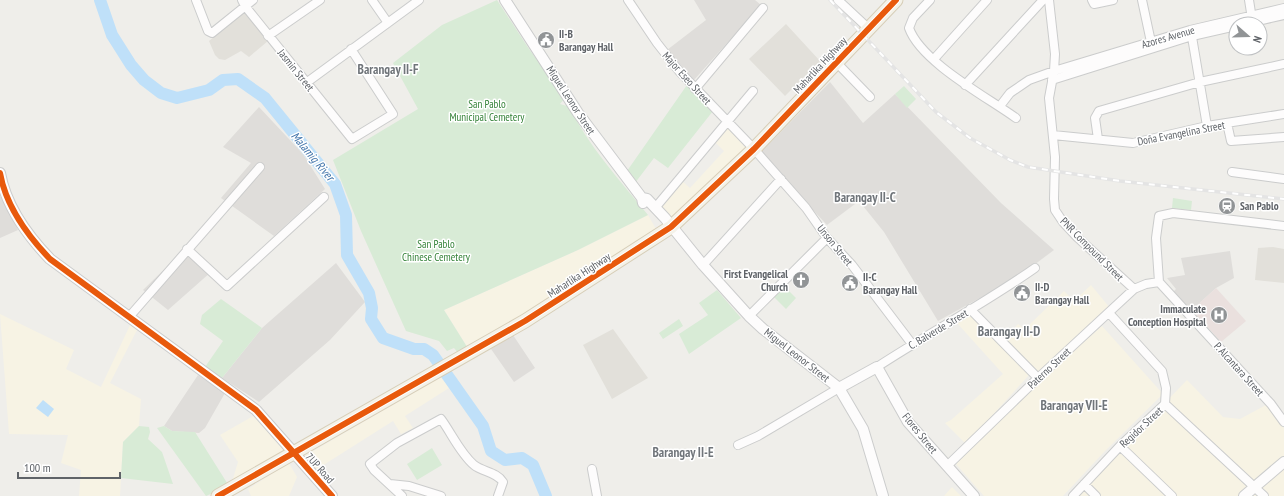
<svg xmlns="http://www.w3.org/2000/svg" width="1284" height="496" font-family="'PT Sans Narrow',sans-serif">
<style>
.commercial{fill:#f7f3e4}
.industrial{fill:#dfddda}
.education{fill:#e2e0da}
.medical{fill:#eae0de}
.green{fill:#d8ebd6}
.water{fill:#bfe0f9}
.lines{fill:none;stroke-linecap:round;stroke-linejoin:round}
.river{stroke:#bfe0f9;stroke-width:12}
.minor-casing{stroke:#cbcccc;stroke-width:10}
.tertiary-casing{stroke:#cbcccc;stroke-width:12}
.primary-casing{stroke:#d7ceb8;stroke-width:15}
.minor{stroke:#fdfcfc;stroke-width:8}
.tertiary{stroke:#fdfcfc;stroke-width:10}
.primary{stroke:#f4f2e9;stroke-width:13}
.rail-casing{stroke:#e4e4e4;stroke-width:3.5}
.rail{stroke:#fff;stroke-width:2;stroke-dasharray:6;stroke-linecap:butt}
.cycleway-casing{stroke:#fff;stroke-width:8}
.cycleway{stroke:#e8590c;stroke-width:6}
.labels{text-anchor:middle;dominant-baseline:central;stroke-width:3;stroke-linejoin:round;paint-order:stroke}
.poi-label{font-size:11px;font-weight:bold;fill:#5f6368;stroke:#fff;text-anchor:start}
.street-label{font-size:11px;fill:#5f6368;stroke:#fff}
.park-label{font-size:11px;fill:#348238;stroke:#fff}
.water-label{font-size:12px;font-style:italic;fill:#4174aa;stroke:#fff}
.quarter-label{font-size:13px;font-weight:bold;fill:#70757a;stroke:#fff}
</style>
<rect width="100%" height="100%" fill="#efeeea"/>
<path class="commercial" d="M728,127L747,147L668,220L657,207L682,181L690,188L724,151L714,141Z
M648,215L656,229L469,350L444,310L578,250Z
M1091,285L1110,308L1040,374L1005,339L1018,324L1025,329L1064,291L1074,301Z
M0,314L74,350L66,369L101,387L131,323L138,328L110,383L141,399L139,426L123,442L120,496H79L81,470L61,463L68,435L9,434Z
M971,314L1030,374L966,444L945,423L951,420L1003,374L957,323Z
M1102,326L1163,394L1104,452L1063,496H984L956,464L1037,383Z
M441,377L449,388L405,416L413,428L401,434L393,421L314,471L303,457Z
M1187,380L1223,417L1240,419L1266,405L1284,428V456L1238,496H1075Z
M255,415L285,449L231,485L238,462L220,435Z
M289,463L297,477L289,496H251L248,489Z
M1284,466V496H1248Z
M952,487L961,496H944Z"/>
<path class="industrial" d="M694,0H755L761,5L694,80L667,50L706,20Z
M830,82L863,123L895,94L1001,203L1054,250L1018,277L938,321L884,232L859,201L827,225L760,153Z
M259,107L303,154L325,189L274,236L221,198L251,163L223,147Z
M3,196L18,230L0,238V197Z
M186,248L211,272L168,310L143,290Z
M1230,251L1234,278L1216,288L1192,310L1173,292L1176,289L1167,278L1185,275L1181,258Z
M336,263L365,302L330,340L259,402L222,378L262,328Z
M513,335L535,368L514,382L491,349Z
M198,375L225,393L205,428L199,433L172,431L164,426Z"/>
<path class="education" d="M245,11L268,41L249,57L241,51L225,60L219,59L215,55L209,41Z
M786,24L820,61L785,96L749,59Z
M1273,247L1284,249V283L1255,280L1258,248Z
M613,329L648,378L612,399L583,345Z"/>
<path class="medical" d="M1216,288L1246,321L1221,342L1192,310Z"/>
<path class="green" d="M497,0L529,49L565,98L560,104L570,107C585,142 623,184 648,215L578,250L444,310L469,350L459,354L454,348L447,351L439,341L406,331L361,231L333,160L418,109L393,63L442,25Z
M687,85L713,111L668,168L654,158L635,183L627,171Z
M904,86L916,99L907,108L895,94Z
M1173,198L1192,201L1191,210L1172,208Z
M781,283L796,298L786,309L771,294Z
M717,290L741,318L689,354L679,334L708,315L699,303Z
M221,299L262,328L222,378L205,367L223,341L200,324L202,315Z
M679,319L683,326L663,339L659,333Z
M139,426L149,427L150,432L148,439L162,452L173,484L121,478L123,442Z
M164,426L172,431L195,432L229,486L206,496L157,428Z
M432,448L442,465L417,480L407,464Z"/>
<path class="water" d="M43,400L54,409L48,417L36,408Z"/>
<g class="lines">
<path class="river" d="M100,0L112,35L131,65L144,80L161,93L177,98L209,90L223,80L238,79L265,98L335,184L346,215L347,255L369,293L372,308L371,319L383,338L414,349H424L433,355L483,426L491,451L505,460L522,458L533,465L546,496"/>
<g class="minor-casing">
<path id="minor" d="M196,0L208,31L212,33L253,0
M242,0L245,6L352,139L393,114L351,49
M372,0L388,23
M628,0L657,43L679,71L754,149L806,208L827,238L852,265L912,344
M838,0L868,28
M930,0L913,18L909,28C921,62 987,97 1016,118
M1049,0L1055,54L1054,71L1049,98L1055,157L1054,199L1055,210L1063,222L1077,237L1134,289
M1092,0L1094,4L1113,0
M1142,0L1151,42
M1249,0L1252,19
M1245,24L1284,15
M1191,31L1207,126
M268,36L320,0
M934,59L987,0
M836,62L870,97
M1052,80L1192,36L1236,26
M306,83L419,0
M965,85L1043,0
M695,89L763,8
M1000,106L1010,93L1029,80L1054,71L1190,30L1284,8
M1227,123L1231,141L1284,137
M1053,135L1133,143L1207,126L1284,114
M1098,139L1095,118L1099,111L1200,82L1284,64
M1232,172L1284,179
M655,208L753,91
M1284,226L1173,213L1159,216L1156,238L1159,282L1271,404L1284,422
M187,249L227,286L324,197
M703,265L781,179
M970,309L1038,378
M749,316L827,238
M129,317L260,167
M877,367C929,333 984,304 1035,268
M1165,404L1264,496
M738,445L758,436L839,388
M1120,446L1172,496
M947,466L1038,378L1134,289L1146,284L1159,282
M592,469L597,496
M390,484L409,486L441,496
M1084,484L1096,496
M402,496L374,470L370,464L397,443L441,419C452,434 460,453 474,465C483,472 497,472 503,482L498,496
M1073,496L1120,446L1165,404L1166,388L1162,371L1109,313"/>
</g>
<g class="tertiary-casing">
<path id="tertiary" d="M505,0L578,113L642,198L643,203
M0,173C6,207 27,235 50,259L256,410L332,496
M642,198L647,199L665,218L703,265L749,316L763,329L839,388L863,429L883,496
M839,388L877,367L908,422L974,496
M1244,496L1284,462"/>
</g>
<g class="primary-casing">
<path id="primary" d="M218,496L525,321L671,227L754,149L896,0"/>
</g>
<use href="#minor" class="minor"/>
<use href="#tertiary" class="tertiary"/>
<use href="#primary" class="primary"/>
<g class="rail-casing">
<path id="rail" d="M830,0L936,112L970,138L1010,160L1028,167L1120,181L1284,199"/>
</g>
<use href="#rail" class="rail"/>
<g class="cycleway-casing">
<path id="cycleway" d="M0,173C6,207 27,235 50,259L256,410L332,496
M218,496L525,321L671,227L754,149L896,0"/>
</g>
<use href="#cycleway" class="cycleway"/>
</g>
<defs>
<g id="civic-disc" transform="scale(0.9)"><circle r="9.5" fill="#919496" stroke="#fff"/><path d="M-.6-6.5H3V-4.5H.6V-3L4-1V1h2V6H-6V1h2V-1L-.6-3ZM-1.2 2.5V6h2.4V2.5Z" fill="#fff"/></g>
<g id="station-disc" transform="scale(0.9)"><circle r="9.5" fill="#919496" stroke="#fff"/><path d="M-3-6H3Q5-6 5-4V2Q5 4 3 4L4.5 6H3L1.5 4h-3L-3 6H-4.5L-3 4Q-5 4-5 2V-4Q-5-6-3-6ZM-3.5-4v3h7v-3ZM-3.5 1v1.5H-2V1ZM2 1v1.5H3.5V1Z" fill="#fff"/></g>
<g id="church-disc" transform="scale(0.9)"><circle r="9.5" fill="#919496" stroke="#fff"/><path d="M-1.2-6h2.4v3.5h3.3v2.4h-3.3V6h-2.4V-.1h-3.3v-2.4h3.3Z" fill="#fff"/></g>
<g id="hospital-disc" transform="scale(0.9)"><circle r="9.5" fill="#919496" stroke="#fff"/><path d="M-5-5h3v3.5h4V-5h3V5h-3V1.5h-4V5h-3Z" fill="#fff"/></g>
</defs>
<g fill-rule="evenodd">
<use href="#civic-disc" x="546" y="40"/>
<use href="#station-disc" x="1227" y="206"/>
<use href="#church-disc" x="801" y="280"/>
<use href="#civic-disc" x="850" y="283"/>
<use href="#civic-disc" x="1022" y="293"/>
<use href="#hospital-disc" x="1219" y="315"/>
</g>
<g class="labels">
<g class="poi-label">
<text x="559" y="34">II-B<tspan x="559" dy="13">Barangay Hall</tspan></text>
<text x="1240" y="206">San Pablo</text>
<text x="788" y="274" text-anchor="end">First Evangelical<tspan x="788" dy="13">Church</tspan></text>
<text x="863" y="277">II-C<tspan x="863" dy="13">Barangay Hall</tspan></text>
<text x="1035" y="287">II-D<tspan x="1035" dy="13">Barangay Hall</tspan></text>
<text x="1206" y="309" text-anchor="end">Immaculate<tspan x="1206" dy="13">Conception Hospital</tspan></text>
</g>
<g class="street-label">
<text transform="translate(1168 37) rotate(-16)">Azores Avenue</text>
<text transform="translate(820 65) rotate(-47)">Maharlika Highway</text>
<text transform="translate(296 70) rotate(51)">Jasmin Street</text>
<text transform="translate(687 78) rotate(48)">Major Eseo Street</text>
<text transform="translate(571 100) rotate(57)">Miguel Leonor Street</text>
<text transform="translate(1181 133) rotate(-11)">Doña Evangelina Street</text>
<text transform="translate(835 245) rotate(51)">Unson Street</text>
<text transform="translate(1092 249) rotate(45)">PNR Compound Street</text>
<text transform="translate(579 275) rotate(-33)">Maharlika Highway</text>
<text transform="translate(938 329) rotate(-31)">C. Balverde Street</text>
<text transform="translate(797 355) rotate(38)">Miguel Leonor Street</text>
<text transform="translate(1049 368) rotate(-43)">Paterno Street</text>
<text transform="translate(1239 369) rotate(48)">P. Alcantara Street</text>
<text transform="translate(1141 427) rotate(-43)">Regidor Street</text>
<text transform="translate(920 433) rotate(51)">Flores Street</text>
<text transform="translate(320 468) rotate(48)">7UP Road</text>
</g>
<g class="park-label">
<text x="487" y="104">San Pablo<tspan x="487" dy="13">Municipal Cemetery</tspan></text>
<text x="436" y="244">San Pablo<tspan x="436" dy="13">Chinese Cemetery</tspan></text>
</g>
<g class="water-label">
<text transform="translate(313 156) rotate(50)">Malamig River</text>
</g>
<g class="quarter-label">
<text x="388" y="69">Barangay II-F</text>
<text x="865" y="197">Barangay II-C</text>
<text x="1009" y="331">Barangay II-D</text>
<text x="1074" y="405">Barangay VII-E</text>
<text x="683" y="452">Barangay II-E</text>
</g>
</g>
<g transform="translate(1248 36) rotate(110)"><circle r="19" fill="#ffffff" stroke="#bfc1c3"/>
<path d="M0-3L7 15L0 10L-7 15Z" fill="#919496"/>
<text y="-6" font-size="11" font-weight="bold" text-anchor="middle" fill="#5f6368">N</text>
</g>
<path d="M18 472v6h102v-6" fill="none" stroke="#5f6368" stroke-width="2"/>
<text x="24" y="472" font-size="12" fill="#5f6368" stroke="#ffffff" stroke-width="3" paint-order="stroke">100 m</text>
</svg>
